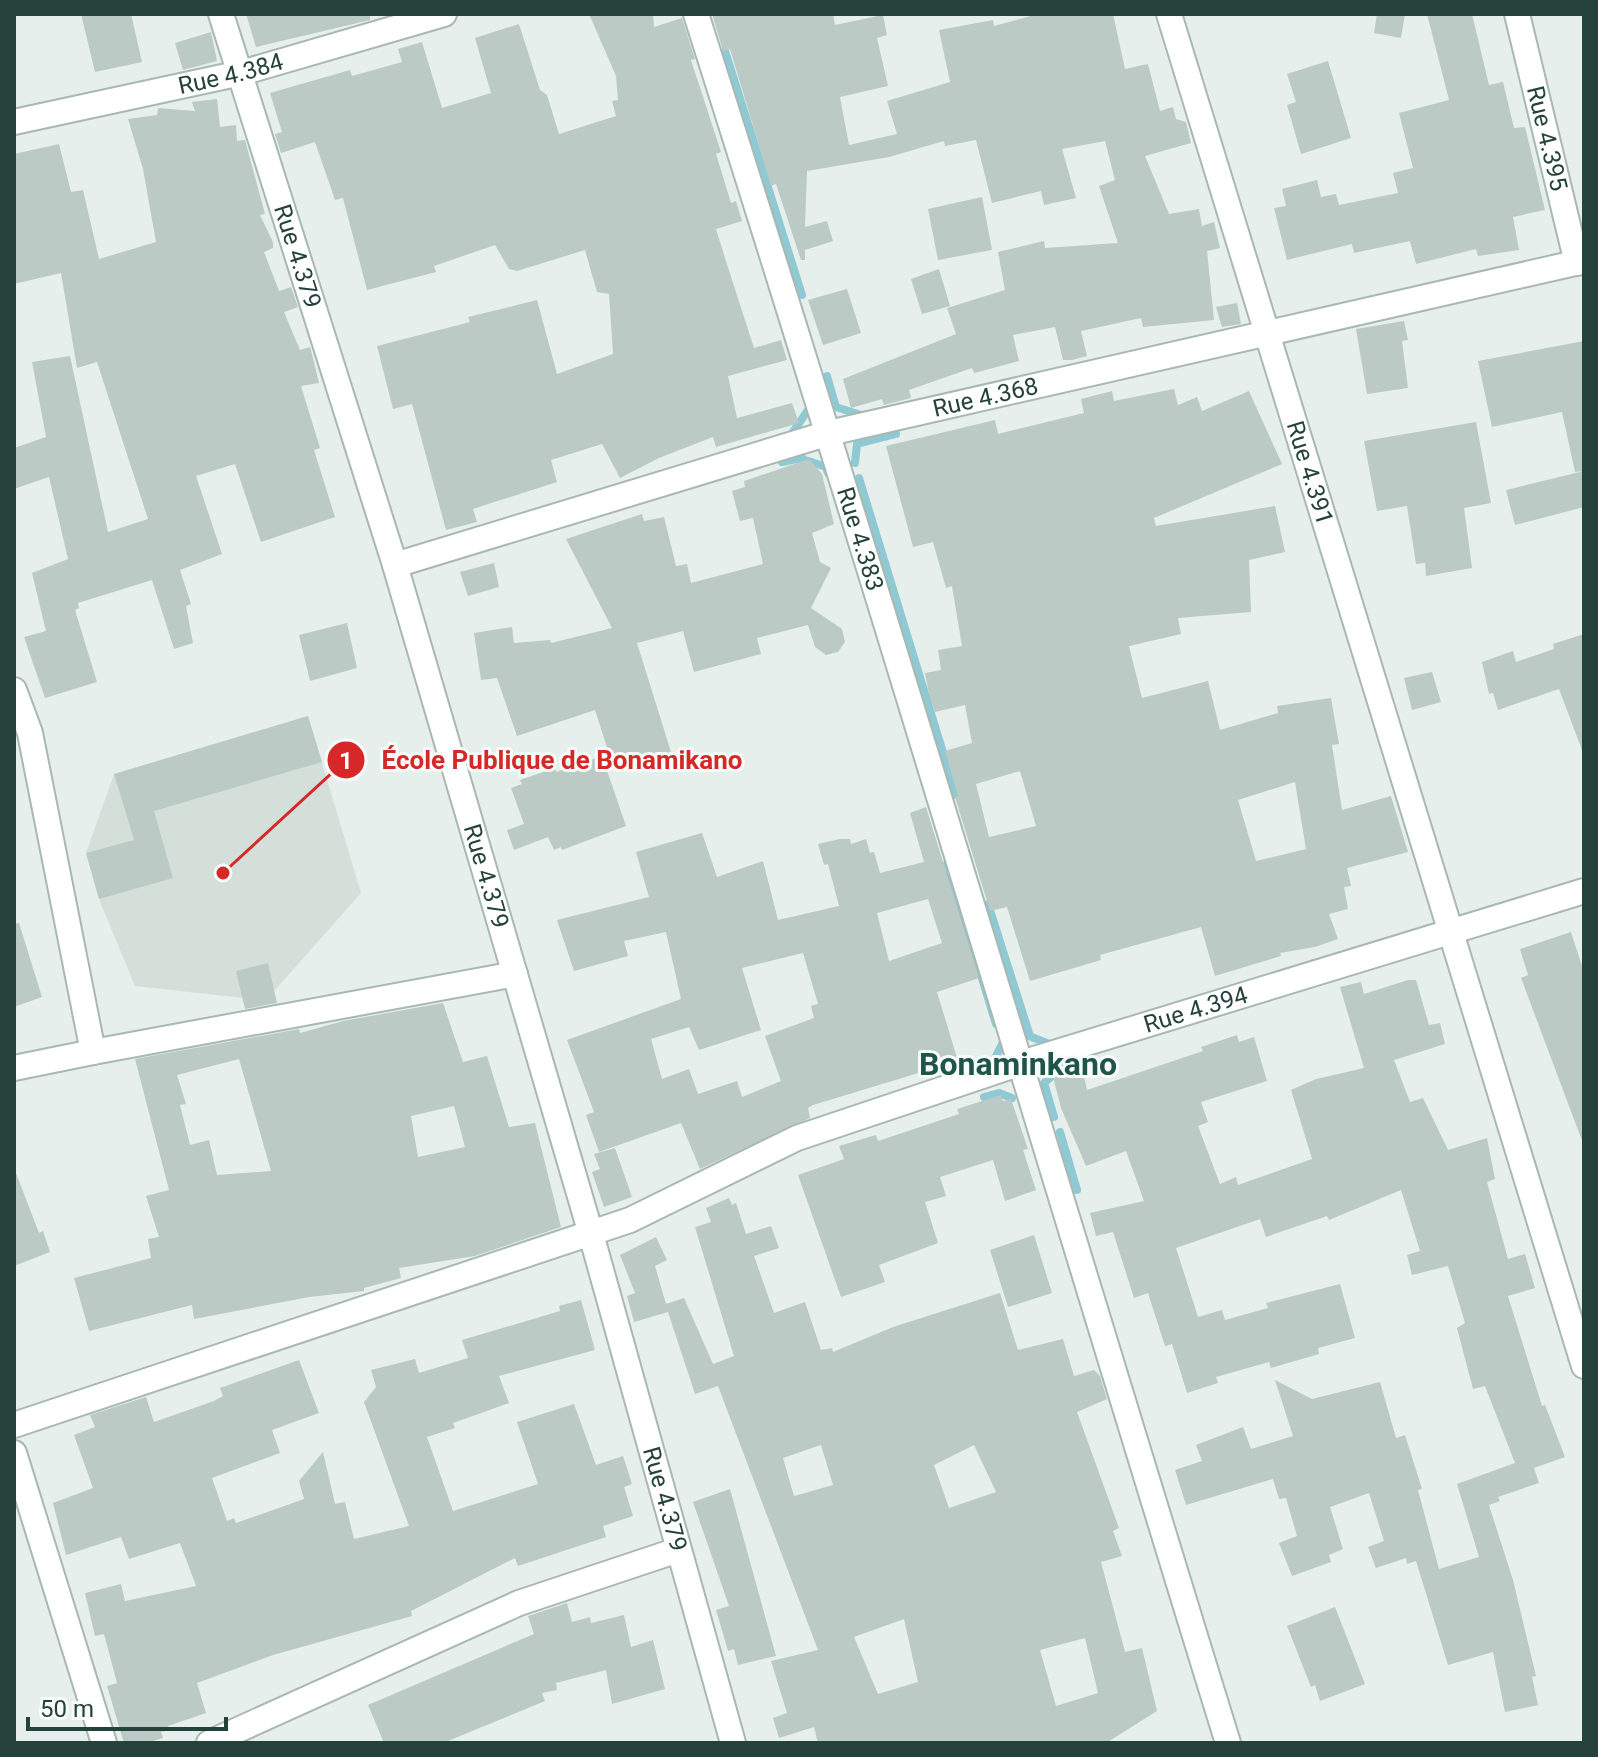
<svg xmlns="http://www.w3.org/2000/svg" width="1598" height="1757" font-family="Roboto,sans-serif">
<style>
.built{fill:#d4dfda}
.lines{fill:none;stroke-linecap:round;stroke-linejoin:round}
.stream{stroke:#8ec9d4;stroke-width:8}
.building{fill:#bbcac4;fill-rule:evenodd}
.street-casing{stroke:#a8b8b2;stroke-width:28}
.street{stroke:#fff;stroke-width:24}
.labels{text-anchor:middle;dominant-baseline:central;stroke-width:6;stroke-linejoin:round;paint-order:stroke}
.street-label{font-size:24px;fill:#24423a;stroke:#f7fbf9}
.district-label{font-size:32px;font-weight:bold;fill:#1f5548;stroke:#f7fbf9}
.leader{fill:none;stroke:#d62828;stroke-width:3}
.callout-dot{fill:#d62828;stroke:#f7fbf9;stroke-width:3}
.mark-label{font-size:24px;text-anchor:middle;font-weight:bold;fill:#fff}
.callout-label{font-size:26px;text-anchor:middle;font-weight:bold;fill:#d62828;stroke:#f7fbf9;stroke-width:6;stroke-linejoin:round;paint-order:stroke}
</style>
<rect width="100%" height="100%" fill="#e6efeb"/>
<path class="built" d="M308,716L361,893L275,990L243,998L135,986L99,899L86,853L114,774Z"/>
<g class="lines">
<path class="stream" d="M725,51L802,295
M827,376L836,407L864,416
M791,435L808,410
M802,459L826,467L828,473
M782,462L802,458
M855,463L857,444L896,434
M859,478L956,795
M947,864L996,1024
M988,904L1030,1036
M1029,1036L1052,1045
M992,1064L1002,1044
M984,1097L999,1093L1012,1098
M1054,1117L1044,1083L1060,1069L1078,1063
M1060,1132L1077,1190"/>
</g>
<path class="building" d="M81,14H131L142,62L95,72Z
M246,14H370V20L256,47Z
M589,14H653L654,27L682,18L695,59L691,60L721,152L716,154L731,203L736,201L742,221L716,229L725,258L754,348L781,340L787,360L728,376L737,418L792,403L799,423L716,447L713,437L659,458L620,478L602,444L551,460L557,482L473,509L477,522L446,530L412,404L393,409L377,346L470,322L468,317L537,300L557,374L613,354L609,294L597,292L585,250L517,271L509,269L495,245L434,266L436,272L367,290L343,198L335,200L315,142L281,153L275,134L282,132L270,93L350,70L352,76L402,62L398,49L422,42L442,108L491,93L475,38L519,24L540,90L547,95L559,134L616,116L612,101L618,100L616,76Z
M712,14H833L835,25L883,15L887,35L877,38L888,86L840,97L849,145L897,134L887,101L950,82L939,30L993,20L994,26L1038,14H1113L1125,69L1148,64L1160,111L1173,107L1176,119L1186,122L1191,143L1145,156L1169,214L1199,209L1202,226L1214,222L1220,248L1207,251L1214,320L1143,327L1141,318L1081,331L1087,356L1072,360H1063L1055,327L1013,335L1019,361L974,373L972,368L909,390L911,398L884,405L882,399L851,408L843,379L956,334L947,308L1005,290L998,252L1044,241L1045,248L1118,243L1099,186L1115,180L1105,141L1062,149L1076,198L1044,205L1041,191L992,203L976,140L945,146L944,141L889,157L807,171L805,227L827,221L833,241L805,250V260H801L776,184L771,186L730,49L723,51Z
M1377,14H1405L1401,38L1374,33Z
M1427,14H1472L1489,85L1503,82L1514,128L1525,127L1545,210L1513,217L1519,250L1478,256L1476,249L1416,264L1410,241L1354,253L1352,244L1287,260L1274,208L1286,206L1282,189L1317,180L1321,197L1336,194L1339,205L1398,193L1393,173L1413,168L1399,113L1449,100Z
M211,32L217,61L183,70L175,43Z
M1328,61L1351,138L1301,154L1287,105L1296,102L1287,74Z
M217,99L220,127L236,125L237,141L245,140L265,214L260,215L273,242V248L264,252L279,291L291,287L298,307L284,312L300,350L310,347L312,354L319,383L301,386L320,448L314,450L335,517L261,542L235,464L196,476L222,554L180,570L191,604L186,606L193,643L174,649L152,580L78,603L79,608L75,610L97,682L45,698L24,637L46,631L32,573L68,559L49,477L14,489V448L46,437L32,362L70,356L108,532L148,519L97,362L77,368L61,273L14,284V154L59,144L71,192L83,190L99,259L156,242L143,169L128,119L157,115L158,108L195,111L192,102Z
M982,197L992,250L938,260L928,209Z
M939,269L950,306L922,314L911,279Z
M847,289L861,333L823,345L808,300Z
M1237,303L1241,324L1222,327L1216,307Z
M1404,321L1408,340L1402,341L1408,388L1367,394L1356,329Z
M1584,341V471L1575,472L1562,412L1492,427L1478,361Z
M1174,389L1178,405L1197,397L1202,411L1249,391L1282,464L1154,518L1156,526L1275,506L1285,552L1249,560L1251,612L1178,618L1181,634L1129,646L1142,698L1208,681L1220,730L1278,713L1277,706L1331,698L1339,744L1332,745L1342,810L1391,796L1408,852L1347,868L1351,886L1344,887L1348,909L1329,914L1338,939L1315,947L1280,953L1281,956L1215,976L1201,927L1100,955L1101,960L1030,981L1007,907L990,911L955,797L958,796L945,751L972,743L965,705L935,712L929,694L925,673L941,670L938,650L962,646L952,586L946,588L933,542L913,547L886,446L995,420L998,434L1084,413L1081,399L1112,391L1114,401ZM1020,771L1036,826L989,837L976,784ZM1295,782L1306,849L1256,861L1238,800Z
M1476,422L1491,503L1464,508L1472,568L1426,576L1425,563L1416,564L1407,506L1377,511L1364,441Z
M809,459L822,474L834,524L812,533L820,562L831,568L811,608L842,629L845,642L838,652L826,655L815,647L808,625L757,638L761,654L694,672L683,631L637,643L671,752L614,769L595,710L517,736L497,678L481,680L474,633L512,627L514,643L550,640L551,643L612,628L566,539L642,514L644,521L664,517L676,566L687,564L691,583L763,564L753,518L740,521L732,491L745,487L744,481Z
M1584,471V507L1515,525L1506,490Z
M494,563L499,587L468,596L460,572Z
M347,623L357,668L310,681L299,635Z
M1584,634V749L1582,750L1559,689L1498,710L1493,693L1489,694L1482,662L1513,651L1516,662L1554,649L1553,644Z
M1432,672L1441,702L1412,710L1404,678Z
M308,716L322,762L154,811L173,878L99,899L86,853L134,840L114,774Z
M602,756L626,826L562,850L561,847L554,850L548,837L514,850L507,830L524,824L511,788L522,784L520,780L555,768L556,772Z
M926,807L979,978L937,992L958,1061L813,1105L808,1108L810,1118L700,1169L681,1123L599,1152L586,1115L594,1112L567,1040L681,999L666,932L624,941L628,956L574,971L557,920L649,897L636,852L702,833L717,877L763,861L778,920L839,906L828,864L824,865L818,844L840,839H850L851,844L866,839L870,853L874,852L880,873L924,862L910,813ZM928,899L942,943L889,961L877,913ZM803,953L818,1004L811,1006L814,1018L765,1036L781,1081L742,1097L737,1081L698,1094L689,1069L662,1079L651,1039L689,1027L699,1050L761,1030L742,968Z
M19,923L42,997L14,1007V924Z
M1571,932L1584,972V1146L1521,978L1528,975L1520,949Z
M268,963L277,1003L245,1009L236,971Z
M1408,980H1416L1429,1025L1440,1023L1445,1044L1394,1060L1410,1102L1423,1098L1448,1150L1487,1138L1495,1179L1487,1182L1508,1259L1525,1254L1535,1288L1508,1296L1542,1406L1545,1405L1565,1457L1534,1468L1539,1483L1498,1497L1500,1501L1489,1505L1513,1580L1536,1676L1532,1677L1538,1705L1505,1712L1493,1652L1448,1665L1416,1561L1407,1564L1406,1558L1376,1568L1368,1547L1384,1541L1369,1493L1330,1507L1343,1549L1329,1555L1331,1562L1292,1576L1279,1543L1297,1536L1286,1498L1279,1499L1273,1479L1186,1505L1175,1470L1202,1461L1196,1445L1243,1427L1251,1449L1293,1436L1275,1380L1312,1399L1380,1382L1396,1438L1405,1435L1422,1489L1418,1490L1439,1569L1479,1557L1457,1484L1515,1463L1485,1386L1473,1389L1457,1328L1465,1323L1448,1266L1412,1275L1407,1255L1420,1251L1401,1190L1329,1220L1327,1216L1266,1237L1260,1219L1176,1248L1198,1317L1222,1310L1225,1320L1268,1308L1266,1303L1340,1284L1355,1338L1318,1348L1319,1354L1271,1368L1269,1362L1216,1377L1218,1383L1187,1393L1172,1344L1165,1346L1148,1293L1134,1298L1113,1232L1096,1236L1090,1213L1144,1201L1126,1151L1086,1166L1061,1108L1053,1077L1082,1067L1087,1090L1203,1051L1201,1047L1237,1035L1239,1042L1254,1037L1267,1081L1201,1102L1208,1122L1198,1126L1220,1184L1236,1177L1238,1185L1312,1159L1291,1090L1316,1079L1364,1068L1340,987L1361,982L1364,994Z
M443,1003L463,1062L487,1056L509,1127L535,1123L561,1227L475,1256L399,1268L401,1278L364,1288V1291L309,1297L194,1319L192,1305L89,1331L74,1278L151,1258L148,1239L159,1237L146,1196L169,1190L135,1059L299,1029L300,1033L343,1021ZM239,1059L271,1171L217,1175L209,1140L190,1145L180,1105L186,1104L177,1075ZM454,1106L465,1147L418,1157L411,1116Z
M1001,1095L1003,1101L1011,1099L1028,1149L1023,1150L1036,1190L1005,1201L993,1160L940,1177L946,1196L925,1202L938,1243L879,1265L885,1282L841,1297L798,1175L844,1159L839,1146L876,1135L878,1141L959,1114L957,1109Z
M615,1148L632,1197L604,1207L592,1172L600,1169L594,1154Z
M16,1173L39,1233L43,1231L50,1252L14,1266Z
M729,1198L732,1205L736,1203L746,1234L771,1226L779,1248L754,1256L774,1313L805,1302L821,1350L832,1348L833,1352L893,1327L1000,1293L1018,1350L1063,1339L1074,1376L1094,1370L1100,1376L1107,1399L1077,1412L1119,1528L1113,1531L1122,1556L1101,1562L1125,1652L1142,1648L1157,1711L1106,1743H818L814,1727L779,1738L773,1718L787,1713L771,1661L818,1650L718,1386L695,1394L668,1312L634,1322L627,1296L635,1293L620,1255L656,1237L667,1260L655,1266L666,1304L684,1298L713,1364L734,1356L695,1227L711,1222L706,1208ZM821,1445L833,1485L794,1496L783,1458ZM974,1445L996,1492L949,1508L934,1465ZM904,1619L918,1682L878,1694L854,1637ZM1085,1638L1098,1693L1056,1706L1040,1650Z
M1034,1235L1052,1293L1008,1307L990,1250Z
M581,1300L595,1350L499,1376L509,1403L453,1423L455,1428L427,1437L453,1511L538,1484L517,1422L574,1404L596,1465L623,1456L632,1484L624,1487L633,1516L603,1526L606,1537L518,1566L515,1558L411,1611L412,1616L273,1655L197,1683L206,1713L168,1726L169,1730L161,1732L163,1738L146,1743H124L107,1686L117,1683L104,1634L95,1636L85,1593L121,1584L125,1601L196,1586L180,1543L129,1559L121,1537L66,1555L53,1503L93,1488L74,1435L95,1427L90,1415L146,1397L154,1422L214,1401L223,1396L220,1388L299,1360L319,1413L272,1430L280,1453L212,1478L227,1521L234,1518L236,1523L304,1499L299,1481L323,1452L335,1504L345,1502L354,1539L409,1526L364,1402L376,1387L371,1370L415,1359L419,1373L468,1358L462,1340L560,1311L559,1306Z
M730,1489L776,1656L738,1665L734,1649L728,1651L716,1610L729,1606L693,1502Z
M567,1603L572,1622L590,1617L591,1623L624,1615L631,1647L653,1640L665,1689L612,1704L606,1670L556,1683L557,1690L542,1693L545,1701L443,1743H384L368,1705L534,1634L528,1616Z
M1335,1607L1365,1684L1320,1701L1315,1685L1311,1687L1287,1626Z"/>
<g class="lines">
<g class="street-casing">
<g id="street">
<path id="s1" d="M221,14L395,565L591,1234L733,1743"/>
<path id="s2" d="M696,14C879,589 1050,1167 1228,1743"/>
<path id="s3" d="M1169,14L1584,1366"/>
<path id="s4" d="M1517,14L1577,263"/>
<path id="s5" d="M14,122L241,73L444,14"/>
<path id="s6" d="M395,565L829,433L1584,261"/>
<path d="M14,690L30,733L93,1052L515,974"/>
<path d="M14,1068L93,1052"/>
<path id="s7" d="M14,1425L630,1220L797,1138L1018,1064L1584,891"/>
<path d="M14,1453L104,1743"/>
<path d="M209,1743L519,1603L678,1550"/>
</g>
</g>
<use href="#street" class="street"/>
</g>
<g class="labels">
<g class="street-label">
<text stroke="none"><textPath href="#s5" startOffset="222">Rue 4.384</textPath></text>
<text stroke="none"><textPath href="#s4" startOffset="128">Rue 4.395</textPath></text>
<text stroke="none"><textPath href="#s1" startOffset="254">Rue 4.379</textPath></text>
<text stroke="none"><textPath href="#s6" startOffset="614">Rue 4.368</textPath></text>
<text stroke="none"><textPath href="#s3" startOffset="480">Rue 4.391</textPath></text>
<text stroke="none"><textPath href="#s2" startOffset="550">Rue 4.383</textPath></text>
<text stroke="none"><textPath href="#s1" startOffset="902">Rue 4.379</textPath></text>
<text stroke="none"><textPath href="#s7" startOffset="1254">Rue 4.394</textPath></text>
<text stroke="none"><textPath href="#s1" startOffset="1550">Rue 4.379</textPath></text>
</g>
<g class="district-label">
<text x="1018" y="1064">Bonaminkano</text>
</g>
</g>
<path class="leader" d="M223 873L346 760"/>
<g class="callout-dot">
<circle cx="223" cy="873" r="8"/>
<circle cx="346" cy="760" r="20"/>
</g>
<g class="mark-label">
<text x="346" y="769">1</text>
</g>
<g class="callout-label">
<text x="562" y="769">École Publique de Bonamikano</text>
</g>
<rect width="1598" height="1757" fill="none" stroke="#24423a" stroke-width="32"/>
<path d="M28 1717v12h198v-12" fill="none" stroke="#24423a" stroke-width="4"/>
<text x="40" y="1717" font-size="24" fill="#24423a" stroke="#f7fbf9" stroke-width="6" paint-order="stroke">50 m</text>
</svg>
